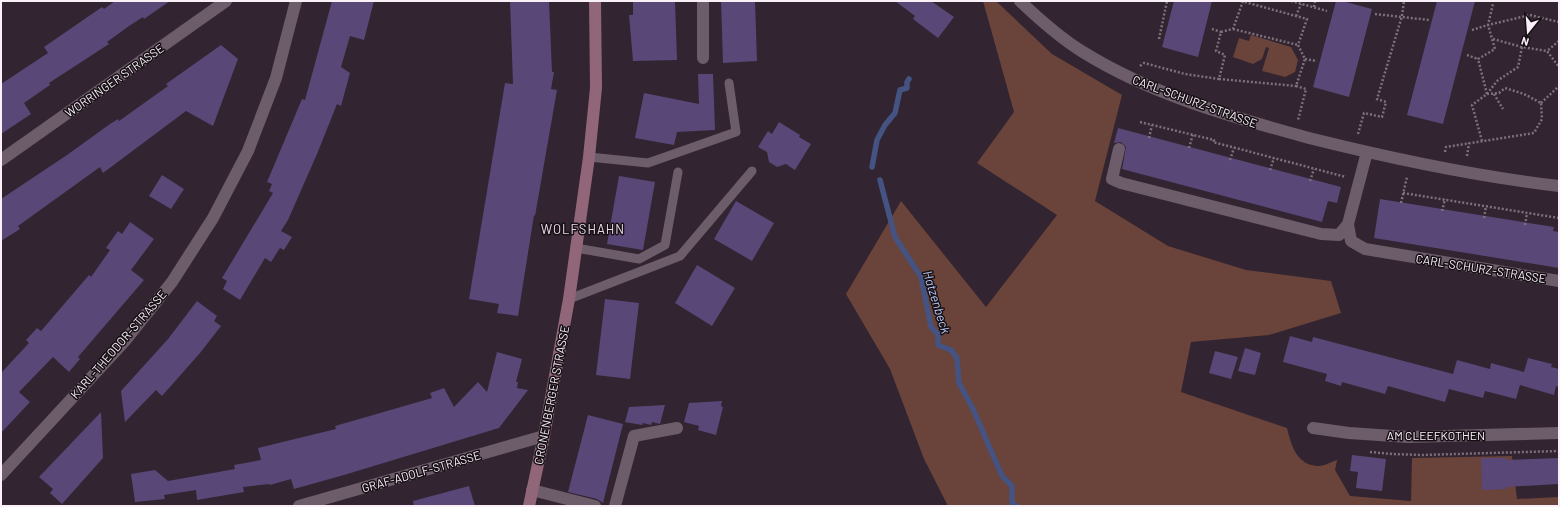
<svg xmlns="http://www.w3.org/2000/svg" width="1560" height="507" font-family="Barlow,sans-serif">
<style>
.green{fill:#6a433a}
.lines{fill:none;stroke-linecap:round;stroke-linejoin:round}
.stream{stroke:#445382;stroke-width:5.5}
.building{fill:#594777}
.path{stroke:#7d717b;stroke-width:2.5;stroke-dasharray:2 2;stroke-linecap:butt}
.lane{stroke:#6d5c6a;stroke-width:9}
.street{stroke:#6d5c6a;stroke-width:12}
.secondary{stroke:#926679;stroke-width:12}
.labels{text-anchor:middle;dominant-baseline:central;stroke-width:3;stroke-linejoin:round;paint-order:stroke}
.street-label{font-size:12px;fill:#faf0f8;stroke:#161015}
.neighbourhood-label{font-size:13px;letter-spacing:1px;fill:#eedbea;stroke:#161015}
.water-label{font-size:13px;font-style:italic;fill:#bac9f6;stroke:#161015}
</style>
<rect width="100%" height="100%" fill="#322430"/>
<path class="green" d="M983,1H996L1052,54L1122,95L1095,201L1168,246L1246,270L1331,281L1341,313L1269,335L1191,342L1181,392L1287,428C1291,445 1297,466 1319,466C1324,466 1331,462 1337,460L1335,470L1350,496L1411,501L1412,458L1512,456L1517,499L1559,497V506H948L924,459L890,369L846,294L901,201L986,307L1057,215L977,163L1014,112Z
M1251,35L1291,47L1298,60L1295,72L1285,77L1262,71L1269,48L1266,47L1262,59L1253,64L1233,57L1239,38L1249,41Z"/>
<g class="lines">
<path class="stream" d="M872,167L877,140L885,125L895,113L900,90L907,88V82L909,79
M880,180L895,237L921,277L931,327L938,334V345L951,350L957,358L959,383L973,409L1002,476L1012,486V503L1017,506"/>
</g>
<path class="building" d="M115,1H170L144,19L143,17L129,26L107,42L109,44L49,83L50,85L24,103L31,114L1,134V84L48,53L44,47L102,7L104,9Z
M332,1H374L364,40L350,36L341,67L350,73L341,106L337,104L317,154L288,220L281,231L292,237L284,250L280,248L271,262L265,258L240,300L223,289L227,281L222,278L273,193L269,191L272,184L267,182L302,99L305,100Z
M510,1H549L552,72H554L551,89L557,90L535,216L534,215L518,316L497,313L499,304L469,299L505,83L513,84Z
M633,1H675L677,60L633,61L629,15H633Z
M721,1H755L757,61L723,63Z
M895,1H931L954,17L938,38L913,19L915,16Z
M1174,1H1212L1198,57L1162,47Z
M1336,1H1342L1372,9L1349,97L1313,87Z
M1437,1H1475L1443,124L1407,115Z
M221,45L238,59L213,126L186,111L103,173L100,167L18,226L20,229L1,241V199L67,155L110,124L118,119L119,121L168,86L166,84Z
M698,74H713L715,130L677,132L674,145L635,138L644,93L699,104Z
M779,122L800,135L799,137L811,144L795,170L786,164L777,167L769,162L767,152L758,147L768,131L772,134Z
M1118,128L1341,187L1337,203L1328,201L1322,222L1122,169L1126,147L1121,142L1114,143Z
M162,175L184,189L171,209L149,196Z
M619,176L655,182L643,250L607,244Z
M1380,199L1554,227L1553,231L1559,232V268L1374,238Z
M736,201L774,223L752,261L714,239Z
M130,222L154,239L131,270L144,280L78,357L80,359L69,372L53,357L19,392L30,402L1,433V373L29,343L26,340L37,328L41,331L89,275L91,277L110,250L106,248L118,231L122,234Z
M697,265L735,288L712,326L675,303Z
M605,299L639,303L630,379L596,375Z
M197,301L217,316L214,321L221,326L200,353L162,396L156,390L125,422L121,391L168,339Z
M1290,336L1312,342L1313,337L1453,374L1457,360L1490,369L1491,363L1524,372L1528,358L1552,364L1551,367L1559,369V387L1556,386L1554,395L1520,385L1516,399L1485,391L1483,398L1449,389L1445,402L1388,386L1385,394L1342,382L1341,386L1325,381L1327,374L1283,362Z
M1245,348L1261,353L1255,375L1238,371Z
M1215,351L1238,357L1231,379L1209,373Z
M497,352L522,359L516,382H518L517,388L528,390L499,428L344,475L294,489L291,479L270,485L269,484L243,487L244,492L197,500L196,490L164,495L165,499L135,502L131,474L155,470L168,481L235,469L234,465L261,460L258,448L336,429L335,426L432,398L430,393L444,388L454,407L478,382L487,392Z
M722,401L721,406L723,407L716,435L698,430L699,426L684,422L689,403Z
M665,405L660,424L652,422L651,425L643,423L642,425L625,422L629,407Z
M101,412L103,458L62,504L50,493L53,489L39,477Z
M588,415L623,424L603,503L597,499L568,492Z
M1352,455L1386,459L1382,491L1356,488L1358,472L1350,471Z
M1481,458H1506V460L1559,458V484L1506,487L1507,489L1482,490Z
M469,486L475,506H414L413,501Z"/>
<g class="lines">
<path class="path" d="M1241,1L1307,19L1298,45L1305,59L1296,86L1306,89L1298,120
M1291,1L1327,11
M1314,7L1315,1
M1375,14L1429,20
M1296,16L1301,4
M1212,29L1221,32
M1233,29L1298,45
M1472,30L1488,25L1493,4
M1159,39L1167,1
M1493,39L1522,47L1547,51
M1559,41L1547,51L1559,67
M1467,55L1478,59
M1305,59L1317,61
M1140,66L1144,63L1185,74L1219,79L1225,55L1216,51L1221,32L1233,29L1243,1
M1219,79L1296,86
M1487,94L1497,81L1518,67L1522,47
M1487,94L1499,93L1505,88L1524,94L1541,103
M1494,94L1503,109
M1541,103L1559,86
M1140,122L1214,140L1213,142L1346,177
M1358,134L1364,113L1382,117L1386,102L1377,99L1402,16L1404,1
M1149,138L1152,125
M1482,141L1472,105L1487,94L1478,59L1495,49L1488,25L1530,15L1559,22
M1189,148L1193,134
M1445,152L1446,147L1534,133L1542,119L1541,103
M1467,156L1469,143
M1230,160L1234,148
M1270,170L1274,158
M1310,181L1314,169
M1403,193L1559,218
M1401,203L1407,177
M1442,211L1445,199
M1484,218L1486,206
M1525,225L1527,213
M1370,452L1392,454L1422,455L1559,451"/>
<path class="lane" d="M589,157L648,163L736,132L729,83
M576,248L639,259L665,245L678,172
M569,299L680,256L752,171"/>
<path class="street" d="M703,1V58
M1020,1C1040,20 1060,38 1083,52C1152,95 1232,117 1309,138C1393,159 1473,176 1559,186
M1119,149L1112,179L1121,183L1321,234L1339,235L1348,224
M1367,152L1348,224L1351,241L1365,249L1559,281
M1,160L226,1
M1313,428L1349,433L1408,437L1559,433
M1,475L124,342L172,282L213,218L248,151L276,78L296,1
M532,490L595,506
M299,506L544,436
M615,506L634,436L677,428"/>
<path class="secondary" d="M529,506L544,436L569,299L589,157L596,88L595,1"/>
</g>
<g class="labels">
<g class="street-label">
<text transform="translate(114 80) rotate(-35)">WORRINGER STRASSE</text>
<text transform="translate(1195 101) rotate(20)">CARL-SCHURZ-STRASSE</text>
<text transform="translate(1481 268) rotate(9)">CARL-SCHURZ-STRASSE</text>
<text transform="translate(118 344) rotate(-49)">KARL-THEODOR-STRASSE</text>
<text transform="translate(551 395) rotate(-79)">CRONENBERGER STRASSE</text>
<text x="1436" y="435">AM CLEEFKOTHEN</text>
<text transform="translate(421 471) rotate(-16)">GRAF-ADOLF-STRASSE</text>
</g>
<g class="neighbourhood-label">
<text x="583" y="229">WOLFSHAHN</text>
</g>
<g class="water-label">
<text transform="translate(937 302) rotate(73)">Hatzenbeck</text>
</g>
</g>
<rect width="1560" height="507" fill="none" stroke="#faf0f8" stroke-width="4"/>
<g transform="translate(1528 32) rotate(197)" stroke="#161015" stroke-width="3" paint-order="stroke">
<path d="M0-3L7 15L0 10L-7 15Z" fill="#faf0f8"/>
<text y="-6" font-size="11" font-weight="bold" text-anchor="middle" fill="#faf0f8">N</text>
</g>
</svg>
